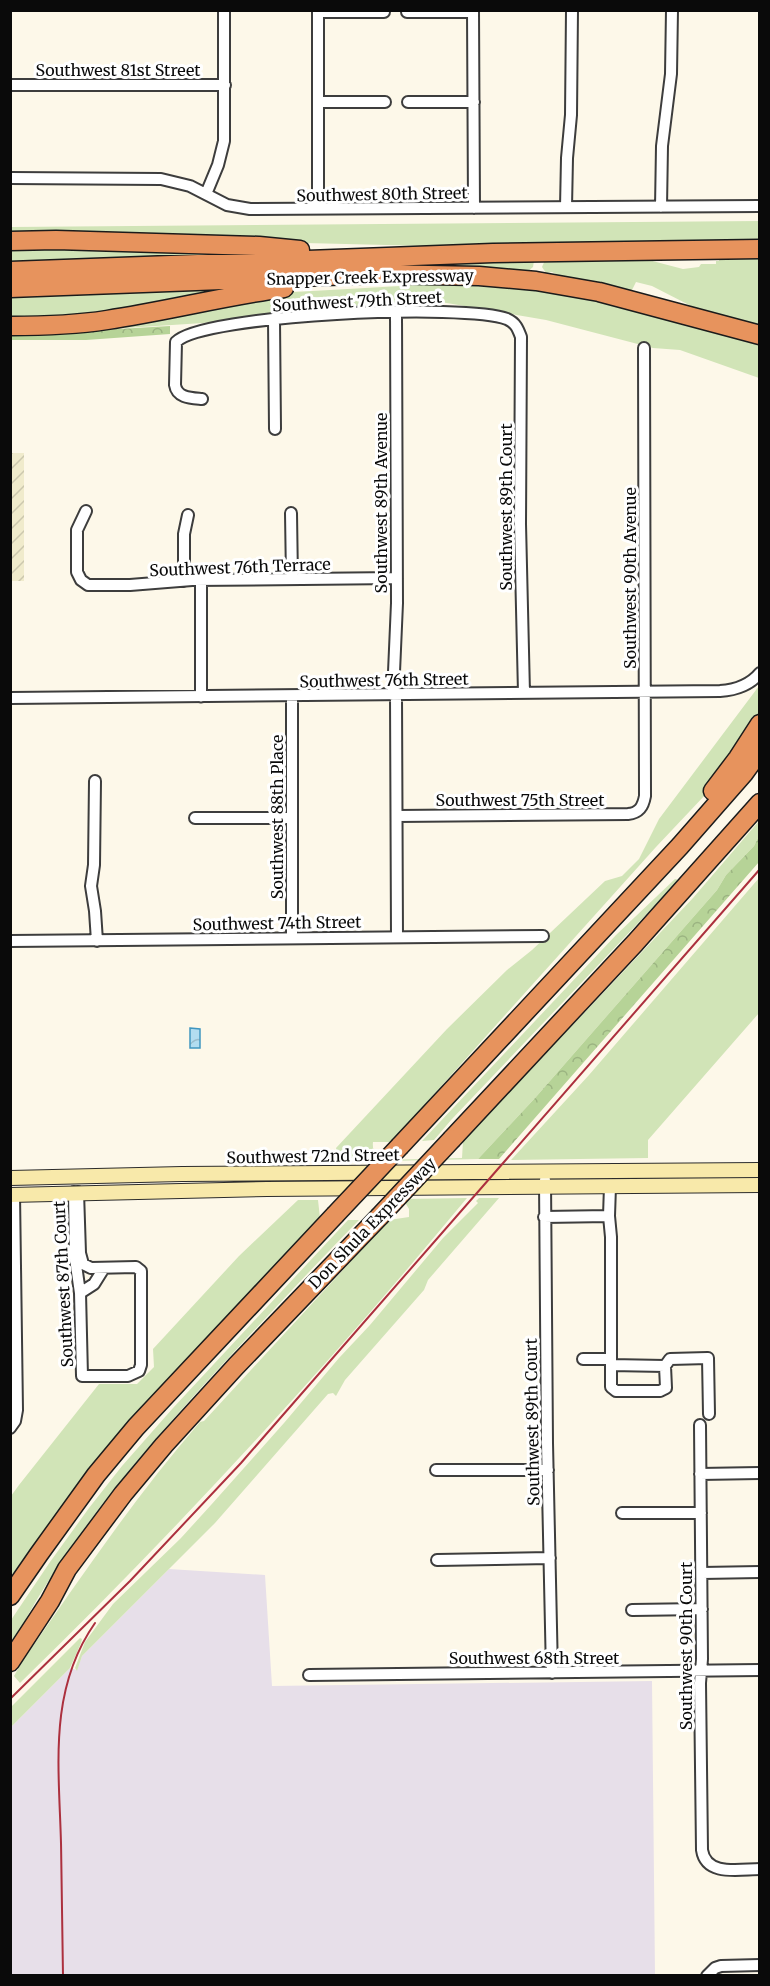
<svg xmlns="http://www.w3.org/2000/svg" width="770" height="1986" font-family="Merriweather,serif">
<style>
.industrial{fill:#e7dfe9}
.farmland{fill:url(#farmland-furrows)}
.grass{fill:#d1e4b7}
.forest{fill:url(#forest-crowns)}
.water{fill:url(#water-waves);stroke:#4096c0;stroke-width:1.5}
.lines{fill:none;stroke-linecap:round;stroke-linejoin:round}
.minor-casing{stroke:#3d3d3d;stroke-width:14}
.secondary-casing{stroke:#2c2c2c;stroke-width:16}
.motorway-casing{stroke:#1b1b1b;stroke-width:21}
.minor{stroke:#fff;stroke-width:10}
.secondary{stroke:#f8e9aa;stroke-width:14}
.motorway{stroke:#e7935d;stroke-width:18}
.rail{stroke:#ac303e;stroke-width:2}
.motorway-bridge-casing{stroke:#1b1b1b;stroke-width:21;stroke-linecap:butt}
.motorway-bridge{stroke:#e7935d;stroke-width:18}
.labels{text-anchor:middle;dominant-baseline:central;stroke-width:6;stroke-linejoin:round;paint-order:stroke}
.street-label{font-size:16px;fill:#0a0a0a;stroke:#fff}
</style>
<defs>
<pattern id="farmland-furrows" width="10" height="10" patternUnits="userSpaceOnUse" patternTransform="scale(1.5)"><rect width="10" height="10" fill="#f0ebcc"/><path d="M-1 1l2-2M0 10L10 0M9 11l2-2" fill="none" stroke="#ccc8ae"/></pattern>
<pattern id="forest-crowns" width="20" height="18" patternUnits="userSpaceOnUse" patternTransform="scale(1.5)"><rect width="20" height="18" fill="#b6d397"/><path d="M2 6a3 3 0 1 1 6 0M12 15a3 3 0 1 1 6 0" fill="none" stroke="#9bb481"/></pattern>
<pattern id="water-waves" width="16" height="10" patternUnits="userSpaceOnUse" patternTransform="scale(1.5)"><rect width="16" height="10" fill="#b2ddf0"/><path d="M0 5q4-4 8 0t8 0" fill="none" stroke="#98bccc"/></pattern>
</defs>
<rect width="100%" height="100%" fill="#fdf8e9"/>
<path class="industrial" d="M169,1569L265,1575L272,1686L652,1681L655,1975L11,1976V1727L70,1668L77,1670L82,1656Z"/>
<path class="farmland" d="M10,453H24V581H11Z"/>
<path class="grass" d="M760,221L759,241L427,246L11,236V227Z
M11,248L247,253L11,262Z
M759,256V327L693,307L652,286L636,282L631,292L562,277L552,272L546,273L542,267L545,260L641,258L683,269L699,267L701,264H716V261H719V258Z
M534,261L533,267L527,272L469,267L396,265Z
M418,285C464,285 510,286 555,293C625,304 692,324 759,344V378L680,350L653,348L546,320L441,302L327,308L203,323L48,333L277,293Z
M234,288L148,309L11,321L10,297Z
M759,686V717L706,794L656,847L391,1142H373C372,1151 376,1158 384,1160L462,1158L463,1141L693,898L759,821V836L754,846L726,875L717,890L535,1098L478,1159L340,1162L336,1148L447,1029L507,970L532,950L605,881L622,876L639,859L659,819Z
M759,878V1013L648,1140V1158L511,1160L589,1075Z
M675,879L679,880L452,1119L434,1140L422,1141L616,935Z
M467,1198C327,1367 178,1529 20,1683L14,1676L22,1662C79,1580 134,1498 200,1422L204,1421L389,1220L409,1217V1209L403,1199Z
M479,1198H499L428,1280L424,1290L345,1380L336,1396L333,1393L328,1394L215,1523L82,1656L77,1671L75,1668L85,1642L113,1604L181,1538L211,1505L284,1423L339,1358L370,1325L443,1238L478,1203L476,1201Z
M298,1200H318L320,1218L133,1417L78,1484L11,1576V1496L19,1485L99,1384H137L154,1367L153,1349L239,1256Z
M348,1220H359C316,1264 275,1308 233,1353C150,1443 66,1537 11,1647V1620L50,1562L89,1508L122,1466L173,1408Z
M80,1638L82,1639L81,1643L70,1668L11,1727V1707Z"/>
<path class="forest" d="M170,326V334L86,340H11L10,331L48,333Z
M759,836V862L499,1159H478L535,1098L717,890L726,875L754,846Z"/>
<path class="water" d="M190,1028L200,1029V1048H190Z"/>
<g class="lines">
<g class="minor-casing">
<path id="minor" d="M473,10L474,208
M318,12H384
M407,12H473
M10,85H225
M319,102H385
M408,102H474
M10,178L161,179L190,186L227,205L250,209L760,206
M206,194L218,165L224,141V10
M566,207L567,158L571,115L572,10
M661,207L662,146L671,74L672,10
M318,209V10
M274,320L275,429
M202,399C191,398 177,398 175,385L176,342C202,314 468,303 507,319C516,323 518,329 521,337L520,524L524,693
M86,511L77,530V572L81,580L88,585H130L192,580L397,578
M291,513L292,579
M184,581V534L188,515
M393,695L397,603L396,312
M396,695L397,937
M292,696V938
M201,697V580
M10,698L720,691C736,690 750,685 760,673
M95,781L94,865L91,886L95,911L97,941
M397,816L628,814C639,813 643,807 645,796L644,348
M195,818H292
M10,941L543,936
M545,1180L547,1443L552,1673
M74,1192L75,1258L80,1293L82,1376H128L139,1371L141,1365V1271L136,1267L91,1268L83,1264L80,1253L78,1192
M544,1217L609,1216L610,1186
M80,1293L94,1284L104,1268
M583,1359H611V1237L609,1216
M611,1359V1365L665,1366L670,1359L708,1358L709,1414
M611,1365V1387L616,1391H660L666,1388L665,1366
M700,1425L702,1659L700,1683L702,1850C706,1877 740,1869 760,1869
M10,1428L15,1421L17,1410L14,1194
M436,1470H548
M700,1474L760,1473
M622,1513H701
M437,1560L550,1558
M702,1573L760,1572
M632,1610L702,1609
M309,1675L760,1670
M707,1976L715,1968L721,1966L760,1965"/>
</g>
<g class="secondary-casing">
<path id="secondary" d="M10,1178L182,1174L760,1170
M10,1195L267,1189L760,1185"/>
</g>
<g class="motorway-casing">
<path id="motorway" d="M10,241L56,240L259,246L300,250
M10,271L493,253L760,249
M10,288L378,274L479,276L536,281L599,292L760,335
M10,326C43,326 75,325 107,320C167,311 225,296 284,288
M713,791L738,758L760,724
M452,1139L635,943L760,803
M400,1146L680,846L744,773L760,751
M10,1596L39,1554L96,1475L136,1427L335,1215
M10,1662L50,1601L67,1569L123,1494L164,1445L236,1366L379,1217"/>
</g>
<use href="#minor" class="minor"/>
<use href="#secondary" class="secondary"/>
<use href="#motorway" class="motorway"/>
<path class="rail" d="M10,1699L130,1581L241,1463L760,869
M63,1976C62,1931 62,1887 61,1843C59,1767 48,1690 95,1623"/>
<g class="motorway-bridge-casing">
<path id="motorway-bridge" d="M335,1215L400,1146
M379,1217L452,1139"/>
</g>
<use href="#motorway-bridge" class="motorway-bridge"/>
</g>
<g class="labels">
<g class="street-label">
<text x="118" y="70">Southwest 81st Street</text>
<text transform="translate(382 194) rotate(-1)">Southwest 80th Street</text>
<text transform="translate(370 277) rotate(-1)">Snapper Creek Expressway</text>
<text transform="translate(357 301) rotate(-3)">Southwest 79th Street</text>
<text transform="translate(381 503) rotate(-90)">Southwest 89th Avenue</text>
<text transform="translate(506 507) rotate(-90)">Southwest 89th Court</text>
<text transform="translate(240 567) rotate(-2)">Southwest 76th Terrace</text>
<text transform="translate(630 578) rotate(-90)">Southwest 90th Avenue</text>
<text transform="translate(384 680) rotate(-1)">Southwest 76th Street</text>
<text x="520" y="800">Southwest 75th Street</text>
<text transform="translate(277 817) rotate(-90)">Southwest 88th Place</text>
<text transform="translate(277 923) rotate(-1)">Southwest 74th Street</text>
<text transform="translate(313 1156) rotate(-1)">Southwest 72nd Street</text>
<text transform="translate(372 1223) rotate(-46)">Don Shula Expressway</text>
<text transform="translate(63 1284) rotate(-93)">Southwest 87th Court</text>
<text transform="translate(532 1422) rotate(-91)">Southwest 89th Court</text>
<text transform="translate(686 1646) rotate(-90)">Southwest 90th Court</text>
<text x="534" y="1658">Southwest 68th Street</text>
</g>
</g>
<rect width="770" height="1986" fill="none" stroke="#0a0a0a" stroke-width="24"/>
</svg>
